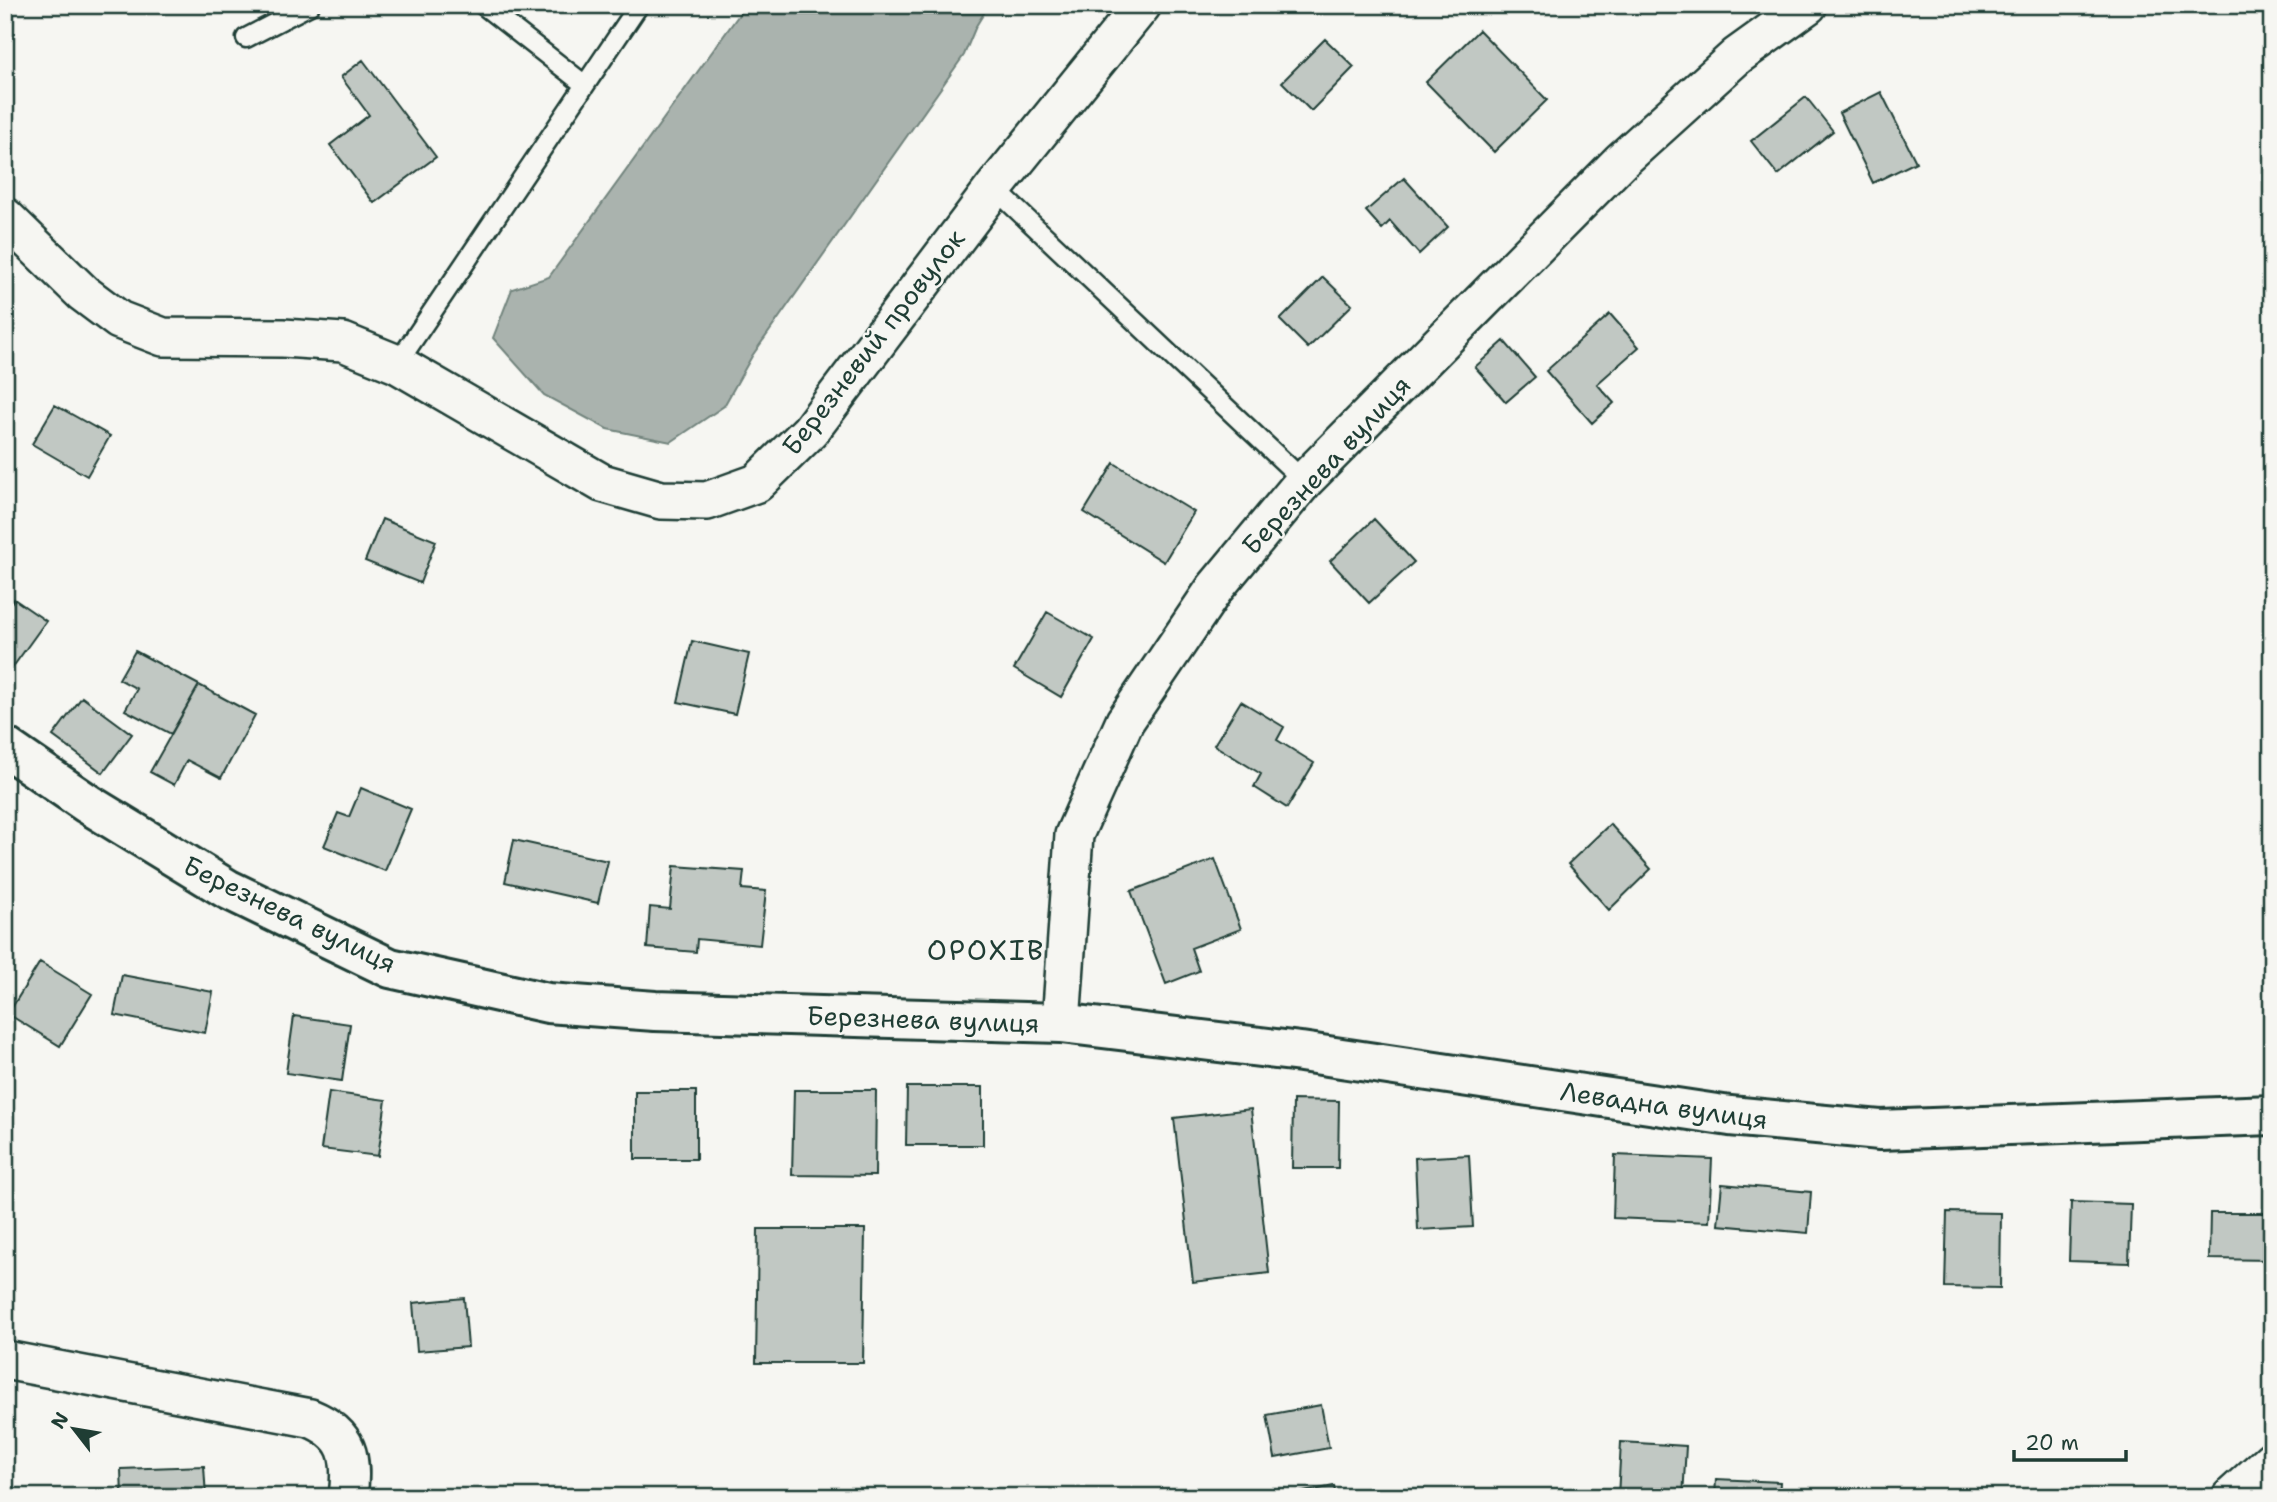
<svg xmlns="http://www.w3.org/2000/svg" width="2277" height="1502" font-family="'Shantell Sans',sans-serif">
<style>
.water{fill:#aab3ae;stroke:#72847d;stroke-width:2}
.building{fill:#c1c8c3;stroke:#1f3d34;stroke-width:2}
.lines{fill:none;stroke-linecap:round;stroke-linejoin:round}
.service-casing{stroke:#1f3d34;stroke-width:23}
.minor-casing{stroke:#1f3d34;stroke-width:42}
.tertiary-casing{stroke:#1f3d34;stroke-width:44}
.service{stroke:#f6f6f2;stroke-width:18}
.minor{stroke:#f6f6f2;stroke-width:37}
.tertiary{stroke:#f6f6f2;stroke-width:38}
.labels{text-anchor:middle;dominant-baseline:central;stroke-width:5;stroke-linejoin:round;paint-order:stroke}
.street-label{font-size:26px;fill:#1f3d34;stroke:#f6f6f2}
.neighbourhood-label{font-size:28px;letter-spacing:2px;fill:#1f3d34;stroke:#f6f6f2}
</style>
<rect width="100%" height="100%" fill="#f6f6f2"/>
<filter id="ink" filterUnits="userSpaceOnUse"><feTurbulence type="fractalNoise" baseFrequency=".0143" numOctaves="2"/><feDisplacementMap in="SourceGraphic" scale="14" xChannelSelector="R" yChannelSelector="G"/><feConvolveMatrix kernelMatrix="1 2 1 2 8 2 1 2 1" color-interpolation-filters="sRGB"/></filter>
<g filter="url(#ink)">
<path class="water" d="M746,5H989L976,26L964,55L752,356L724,406L671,442L607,429L544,395L493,338L512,289L549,277Z"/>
<path class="building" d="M1479,30L1547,100L1494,152L1426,82Z
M1325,39L1354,67L1311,111L1282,82Z
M363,60L436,157L374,203L330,145L369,115L341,77Z
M1881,92L1916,162L1873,183L1839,113Z
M1806,97L1833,131L1778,175L1751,141Z
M1404,178L1448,227L1419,254L1390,221L1382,229L1366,211Z
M1323,277L1352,305L1308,348L1280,320Z
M1610,314L1639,347L1597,384L1614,403L1592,423L1546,371Z
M1504,341L1535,377L1506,402L1475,367Z
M55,405L110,436L87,476L32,444Z
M1114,463L1194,512L1164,562L1084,512Z
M382,519L436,541L420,583L365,561Z
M1374,519L1414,562L1369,603L1330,561Z
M14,599L46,621L5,678V611Z
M1047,612L1094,639L1061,697L1014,669Z
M692,641L749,654L735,714L678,702Z
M135,651L199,685L171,734L125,710L137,689L119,679Z
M199,685L255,715L221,778L187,760L174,785L150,772Z
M82,697L132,734L103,773L53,736Z
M1241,701L1284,727L1277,740L1314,763L1287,808L1254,787L1261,774L1214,745Z
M361,788L411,809L385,871L324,846L338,813L349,817Z
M1610,824L1651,869L1609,910L1568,864Z
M514,840L608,861L598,903L505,882Z
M1215,859L1241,929L1191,948L1199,971L1166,984L1131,891Z
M674,866L744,871L742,889L766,891L760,945L697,939L696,952L647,948L650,907L670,909Z
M40,962L92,994L60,1046L8,1014Z
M122,975L213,992L205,1033L114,1015Z
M294,1016L350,1024L342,1081L286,1073Z
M907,1087H983V1145H906Z
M794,1090H876L875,1176L792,1175Z
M635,1091H696V1159H635Z
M329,1092L386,1100L378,1156L321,1149Z
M1293,1100L1339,1101L1338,1168H1292Z
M1251,1109L1269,1273L1193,1282L1174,1118Z
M1469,1155L1473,1227L1418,1230L1415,1158Z
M1615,1155L1712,1159L1709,1222L1613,1218Z
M1722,1184L1811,1192L1808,1233L1718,1225Z
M2071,1202L2131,1204L2129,1263L2069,1261Z
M1947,1212L2001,1213L2000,1288L1945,1287Z
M2210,1213H2271L2270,1260L2209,1259Z
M758,1229H865L863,1363H756Z
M464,1298L468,1347L417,1351L413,1303Z
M1321,1405L1329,1448L1275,1458L1267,1415Z
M1621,1442L1686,1446L1683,1497H1618Z
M204,1466L206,1497H122L121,1469Z
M1716,1479L1780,1482L1779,1497H1715Z
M1334,1486L1336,1497H1278Z"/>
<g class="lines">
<g class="service-casing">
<path id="service" d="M483,5L585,85
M246,38L310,5
M994,188L1304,481
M397,364L639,5"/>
</g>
<g class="minor-casing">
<path id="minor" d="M5,217L83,293L119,320L163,337L283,338L343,342L397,364L602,483L661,500L707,501L757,483L810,431L994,188L1142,5
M1061,1023L1074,835L1125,721L1215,588L1304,481L1621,161L1737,56L1808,5
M5,1360L310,1418C349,1434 353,1457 348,1497
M2231,1497L2272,1460"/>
</g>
<g class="tertiary-casing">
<path id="tertiary" d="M5,747L88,804L227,889L390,968L548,1003L655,1011L1061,1023L1301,1052L1730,1116L1880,1130L2272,1115"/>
</g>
<use href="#service" class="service"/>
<use href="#minor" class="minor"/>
<use href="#tertiary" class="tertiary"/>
</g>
</g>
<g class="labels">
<g class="street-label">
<text transform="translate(873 342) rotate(-52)">Березневий провулок</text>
<text transform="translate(1326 465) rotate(-47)">Березнева вулиця</text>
<text transform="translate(290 914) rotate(26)">Березнева вулиця</text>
<text transform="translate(923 1019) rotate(2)">Березнева вулиця</text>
<text transform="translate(1664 1105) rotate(8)">Левадна вулиця</text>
</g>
<g class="neighbourhood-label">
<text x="986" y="950">ОРОХІВ</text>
</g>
</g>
<rect width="2277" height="1502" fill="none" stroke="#f6f6f2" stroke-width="28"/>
<rect x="14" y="14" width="2249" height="1474" fill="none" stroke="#1f3d34" stroke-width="2.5" filter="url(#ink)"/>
<g transform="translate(74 1429) rotate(301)" stroke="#f6f6f2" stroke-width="5" paint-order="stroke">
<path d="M0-5L12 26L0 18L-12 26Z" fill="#1f3d34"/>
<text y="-10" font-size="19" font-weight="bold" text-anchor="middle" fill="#1f3d34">N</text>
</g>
<path d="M2014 1450v10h112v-10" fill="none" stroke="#1f3d34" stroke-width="3.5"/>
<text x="2025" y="1450" font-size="21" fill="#1f3d34" stroke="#f6f6f2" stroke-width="5" paint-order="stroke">20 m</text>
</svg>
